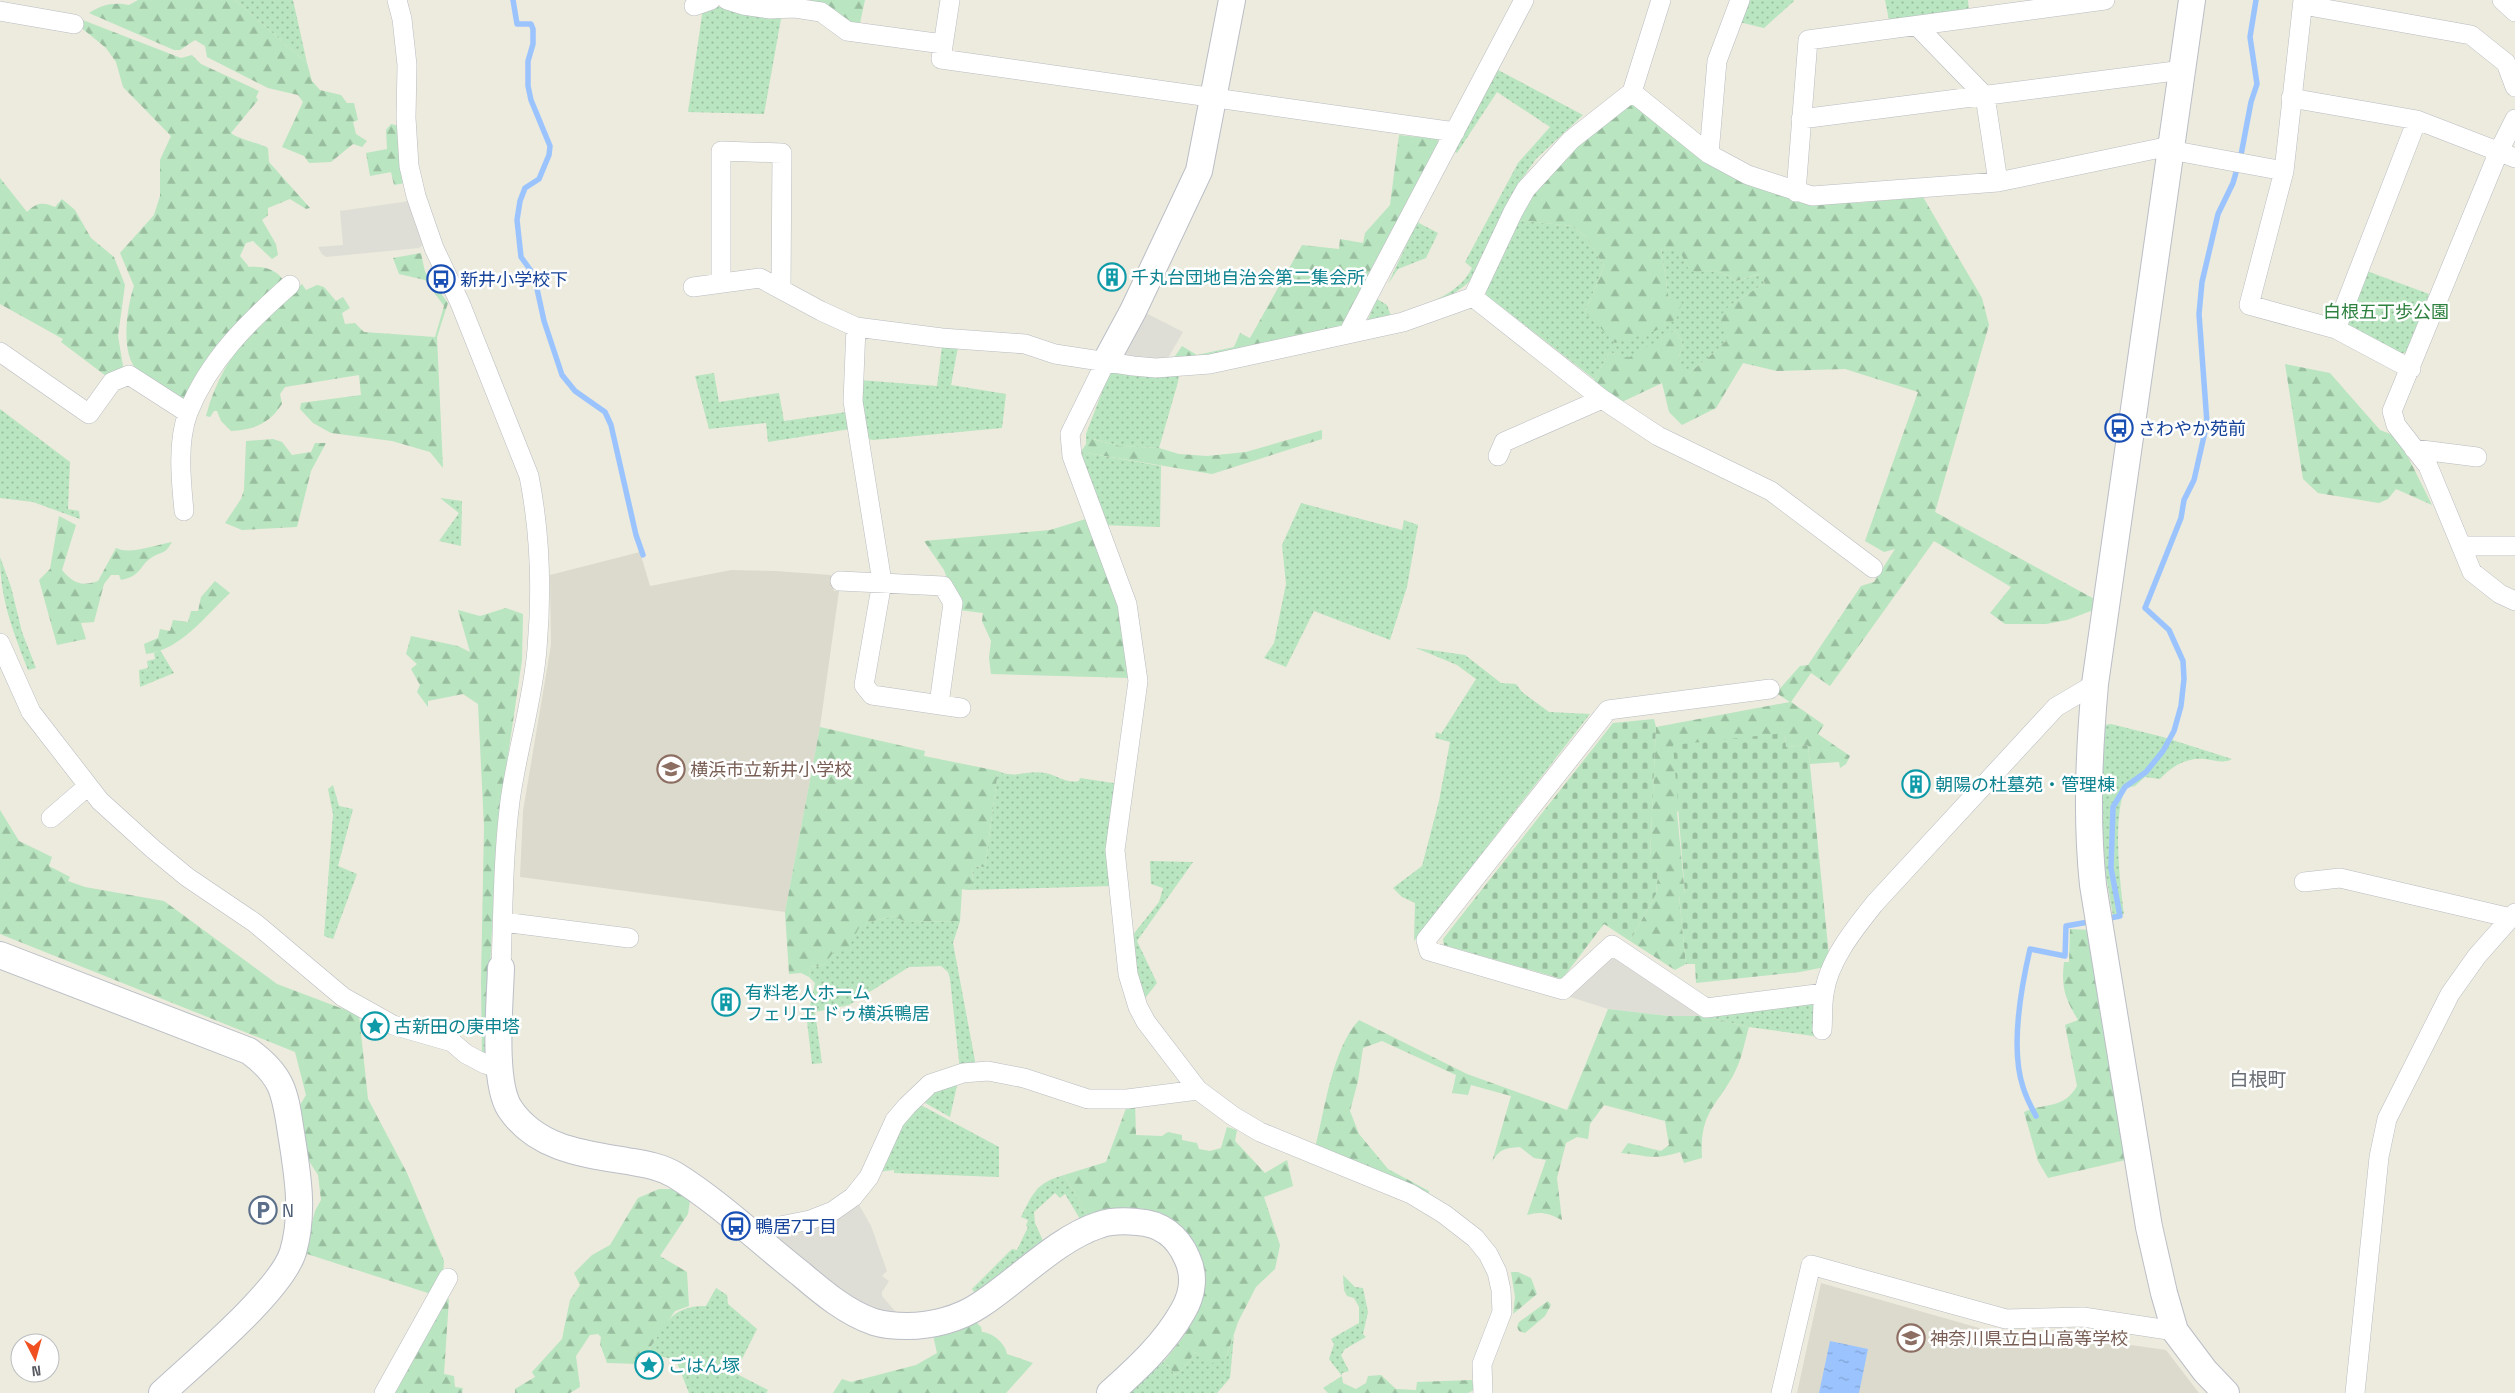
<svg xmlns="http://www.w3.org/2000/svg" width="2515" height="1393" font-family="'Space Grotesk','Noto Sans JP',sans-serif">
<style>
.industrial{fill:#dfded6}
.education{fill:#dcdacd}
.green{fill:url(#green-dots)}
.forest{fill:url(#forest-firs)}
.cemetery{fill:url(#cemetery-stones)}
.water{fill:url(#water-ripples)}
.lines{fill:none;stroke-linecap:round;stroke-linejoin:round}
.stream{stroke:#9bc4ff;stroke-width:5.5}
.street-casing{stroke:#babbc1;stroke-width:20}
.secondary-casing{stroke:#bbbec6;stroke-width:28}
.street{stroke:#fff;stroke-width:19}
.secondary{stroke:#fff;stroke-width:26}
.labels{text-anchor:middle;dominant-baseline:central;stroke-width:5;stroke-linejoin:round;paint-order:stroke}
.culture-label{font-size:18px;fill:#0d838f;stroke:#fff;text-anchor:start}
.transit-label{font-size:18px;fill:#164399;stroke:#fff;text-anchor:start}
.park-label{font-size:18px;fill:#2f8140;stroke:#fff}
.education-label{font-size:18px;fill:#785e54;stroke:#fff;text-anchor:start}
.service-label{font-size:18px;fill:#4e5e75;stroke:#fff;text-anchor:start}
.neighbourhood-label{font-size:19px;fill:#686c73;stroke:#fff}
</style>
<defs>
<pattern id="green-dots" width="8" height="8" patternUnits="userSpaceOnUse" patternTransform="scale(1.25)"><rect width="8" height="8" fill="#b9e5c0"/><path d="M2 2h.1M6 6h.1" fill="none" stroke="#99bd9f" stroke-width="1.8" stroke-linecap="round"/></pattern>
<pattern id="forest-firs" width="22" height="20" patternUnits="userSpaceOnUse" patternTransform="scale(1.25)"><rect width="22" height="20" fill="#b9e5c0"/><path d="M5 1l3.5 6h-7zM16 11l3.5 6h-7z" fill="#99bd9f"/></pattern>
<pattern id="cemetery-stones" width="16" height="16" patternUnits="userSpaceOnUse" patternTransform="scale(1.25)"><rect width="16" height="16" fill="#b9e5c0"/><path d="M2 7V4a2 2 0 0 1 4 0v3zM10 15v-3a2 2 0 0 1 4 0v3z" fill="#99bd9f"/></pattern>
<pattern id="water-ripples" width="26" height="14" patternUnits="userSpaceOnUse" patternTransform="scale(1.25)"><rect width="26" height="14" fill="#9bc4ff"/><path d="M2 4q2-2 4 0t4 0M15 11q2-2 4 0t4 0" fill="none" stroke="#81a2d2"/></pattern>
</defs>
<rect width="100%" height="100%" fill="#ecebde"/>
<path class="industrial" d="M410,201L424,244L419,248L326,257L322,254L318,247L343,245L340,211Z
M1140,310L1183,332L1168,358L1171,362L1121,360Z
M1606,956H1619L1704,1016H1669L1608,1009L1564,995Z
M857,1201L871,1226L887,1271L882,1276L889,1281L882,1292V1296L896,1312L872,1316L767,1233Z"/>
<path class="education" d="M640,552L650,586L731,570L775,571L831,575L834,591H839L820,727L785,912L520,877L523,811L551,645L550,575Z
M1821,1283L2018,1339L2075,1337L2166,1350L2199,1393H1797Z"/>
<path class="green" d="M235,0H293L307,63Z
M1747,0H1794V1L1764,28L1739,22Z
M1885,0H1968L1969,11L1889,20Z
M716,6L753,15L779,17L781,19L764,114L688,112L703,8Z
M1498,70L1583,115L1536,159L1519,183L1469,282C1441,307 1401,313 1366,324L1377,299L1387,305L1391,316C1421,305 1457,298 1472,268L1465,262L1518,163L1550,127L1497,92L1457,153L1452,150Z
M1517,220L1572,226L1587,238L1604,266L1585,312L1669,300L1661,248L1680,249C1690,279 1692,269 1718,272C1724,273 1731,278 1736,281L1760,274L1765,283L1729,306L1726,341L1708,358L1684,377L1679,356L1683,345L1676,330L1628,359L1610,352L1594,379L1486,295V285Z
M1417,222L1438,233L1426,258L1398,269L1388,284Z
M2364,270L2429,294L2406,352L2398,355L2347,324Z
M942,346L958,347L951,385L1006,394L1002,428L873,440L864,438L859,380L937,386Z
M1111,368L1179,373L1178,382L1159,448L1120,446L1093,439L1086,444V434Z
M714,373L719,402L779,393L784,421L847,412L850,429L768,442L766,423L709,429L695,376Z
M0,409L70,462L68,509L79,511L80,519L33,502L0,498Z
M1081,452L1161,466L1160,527L1101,525L1082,473Z
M440,498L462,501L461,546L439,541L459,513Z
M1301,503L1402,530L1404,520L1418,525L1407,587L1390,640L1314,611L1286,667L1264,658L1274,643L1286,584L1282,545Z
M0,557L11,587L22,632L36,668L28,670C13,631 0,599 0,557Z
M1416,648L1465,655L1501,683L1516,684L1522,692L1549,712L1590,714L1414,941L1415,903L1402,897L1393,888L1422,866L1439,801L1450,742L1435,738L1436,732L1441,734L1476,679L1457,665Z
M160,650L174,673L140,687L139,670L148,668L147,661L155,659L154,653Z
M2111,724L2163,737L2232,759C2223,764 2215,760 2205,759C2187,757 2172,766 2160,779L2145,777L2135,786L2126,788C2112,813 2120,884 2124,914L2113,916L2105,870L2101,805L2105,725Z
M998,771C1015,779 1027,770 1045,773C1057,775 1066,784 1079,781L1080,778L1120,784L1111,886L967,890L972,883L973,866L985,867Z
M333,785L339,806L353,809L338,866L357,874L333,939L324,936L333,814L328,789Z
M1150,861L1193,862L1137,941L1157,983L1142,1002L1128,941L1159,902L1163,888L1151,884Z
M894,916L906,922L960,921L953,943L976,1066L960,1070L950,979L948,972L941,966L909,967L849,1005L815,1012L822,1063L812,1064L806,1013L810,1006L815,983L809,977L810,967L824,965L835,949L847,950L860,924Z
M1811,1002L1817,1010L1820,1037L1749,1027L1704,1016Z
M958,1081L950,1117L920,1100L934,1089Z
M917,1103L999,1147V1177L894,1173V1170L877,1172L890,1137Z
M1064,1175L1087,1215L1080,1219L1065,1194L1060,1198L1055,1193L1034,1212L1035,1223L1044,1243L975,1293L972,1289L1012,1249L1017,1250L1028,1227L1026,1226L1028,1220L1021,1217C1034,1191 1037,1183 1064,1175Z
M1343,1275L1355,1287L1363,1288L1368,1312L1363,1334L1366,1337L1345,1349L1341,1355L1349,1371L1342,1373V1376L1329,1359L1334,1344L1331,1339L1359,1323V1307L1354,1298L1347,1296L1344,1290Z
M716,1288L727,1295L728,1304L757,1329L735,1373L768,1390L766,1393H689L676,1360L647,1353C666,1325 669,1306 706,1306Z
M1234,1335L1230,1378L1217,1393H1130L1164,1361L1175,1375C1185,1369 1188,1361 1196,1352L1200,1355L1226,1358Z"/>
<path class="forest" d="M138,0H235L307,63L312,81L320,90L341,95L347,103H354L358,120L353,122L356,134L367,141L362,147L353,144L331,162L309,163L304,156L282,147L303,102L298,95L268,88L207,57L205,46L195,40L180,50H174L89,13C103,4 113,2 129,5Z
M755,0H865L860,23L850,24Z
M80,19L181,58L192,55L201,64L259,91L256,97L258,100L231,133C235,138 259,143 268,148L269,162L310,208L306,209L290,199L268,208V215L262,220L276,244L278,255L272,259L253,241L246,243L240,256L249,267C262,266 278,269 284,282L187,401C171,391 150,382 137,370C120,353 127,306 134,286L120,253L154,215L160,196V160L171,136L123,87L116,62L106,48L73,21Z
M1628,102L1732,174L1809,199L1856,203L1923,197L1982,298L1989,325L1935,512L2098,601L2096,609L2067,620L2046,624H2005L1990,613L2011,587L1934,541L1830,686L1811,673L1791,702L1824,725L1818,734L1850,756L1846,764L1840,768L1839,762L1810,764L1808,745L1786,747L1785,734L1677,812L1685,895L1679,896L1686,964L1675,970L1630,941L1656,894L1658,873L1650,858L1656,727L1790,702L1776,693L1800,666L1808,665L1861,586L1874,582L1895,549L1884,552L1865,541L1918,392L1845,369L1777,371L1743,363L1716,408L1682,425L1669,412L1662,383L1622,402L1597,388L1594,379L1610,352L1628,358L1676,330L1683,345L1679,356L1685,376L1708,358L1726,341L1720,316L1729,306L1765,283L1759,274L1736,281C1731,278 1724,273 1718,272C1691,269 1691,281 1680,250L1661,248L1669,300L1682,303L1676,319L1655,331L1615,343L1585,312L1604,266L1587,238L1572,226L1517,220L1556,160Z
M391,124L399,126L405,183L394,185L391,172L370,176L366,153L387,149L386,130Z
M1399,135L1437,139L1441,146L1345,328L1240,352L1171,362L1182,346L1197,355L1234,347L1240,333L1250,338L1302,245L1339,249L1340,239L1363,243L1365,233L1390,205Z
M0,178L27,212C37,202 43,202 55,207L62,199L75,210L91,238L114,257L125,285L118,336L124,372L110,379L61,342L63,339L0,304Z
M421,253L425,272L448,303L437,337L443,468L430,452L392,441L331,433L313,423L300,409L301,403L361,395L359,375L285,387L280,394L282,404C269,424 253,430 231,431L221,421L217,411H214L210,417L206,416C220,362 257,316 302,284L306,290L317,285L324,287L336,301L343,297L350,308L342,313L345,324L355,323L364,332L435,337L444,306L425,280L399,274L393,258Z
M2285,364L2330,373L2380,430L2398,437L2432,505L2396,489L2388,499L2379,503L2318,493L2303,479Z
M1322,430V439L1212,474L1081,452L1086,444L1092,439L1120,446L1159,448L1179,454L1207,456L1246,452Z
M273,439L282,442L292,455L311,452L315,443H326L311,471L297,527L242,530L225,523L241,499L244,490L246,441Z
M59,516L76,525L62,570C73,583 81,587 98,581L116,548C130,555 155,545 172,542C165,554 164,551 154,556C138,565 144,575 121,580L119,575H111L104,584L94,622L81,623L86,639L57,645L39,580L50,569Z
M1089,518L1123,614L1130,678L991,674L989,658L991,641L982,621L983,613L959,610L944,570L924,541L1050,530Z
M215,581L230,593C206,615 181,650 146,654L144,644L158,638L160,629L170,631L173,620L188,622L191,611H198L201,597Z
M506,608L523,614L522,660L497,830L489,990L490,1054L482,1056L481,980L484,827L478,704L463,694L428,701V707L417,692L420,685L411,669L417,664L406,654L411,636L458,646L470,652L458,610L480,616Z
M820,727L925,751L924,756L998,771L985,867L973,866L972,883L967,890L962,889L960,921L906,922L894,916L861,924L847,951L835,950L824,965L810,967L809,977L801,973L789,974L785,912Z
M0,810L19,841L52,857L49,866L70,877L68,881L85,887L164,901L277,984L359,1015L368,1099L407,1173L444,1261L443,1278L431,1294L304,1253L315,1211L321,1200L318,1175L307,1158L300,1105L306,1095L295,1052L0,934Z
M2070,929L2092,930L2134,1158L2048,1178L2038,1161L2024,1112C2046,1102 2063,1110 2077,1086L2065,1025L2078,1020C2065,998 2061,988 2064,962H2069Z
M1608,1009L1669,1016H1704L1749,1027C1745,1040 1743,1053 1738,1065C1721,1105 1699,1107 1702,1158L1684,1163L1680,1152C1653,1161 1647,1155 1621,1153L1628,1143L1661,1151L1669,1145L1665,1121L1604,1105L1590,1124L1588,1139L1577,1137L1566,1143L1557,1178L1562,1220C1548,1213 1541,1211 1527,1215L1546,1160L1534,1158L1520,1147C1506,1148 1499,1149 1492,1162L1511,1096L1471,1085L1468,1095L1452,1093L1456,1075L1382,1041L1363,1048L1358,1081L1350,1111L1359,1134L1388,1169L1429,1191L1428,1197L1315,1148C1325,1109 1332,1049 1359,1020L1467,1074L1567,1110Z
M1135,1102L1136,1135L1162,1136L1168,1132L1182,1135V1140L1197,1143L1199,1149L1210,1151L1221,1148L1227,1127L1237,1130L1235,1141L1265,1173L1287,1160L1293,1186L1264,1197L1280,1245L1275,1269L1256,1287L1238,1322L1226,1358L1210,1364L1203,1361L1200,1355L1196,1352C1188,1361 1185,1369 1175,1375L1164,1361C1178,1344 1192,1328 1198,1307C1201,1298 1199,1286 1199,1276C1199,1210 1140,1197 1087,1215L1064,1175L1106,1162L1128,1103Z
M659,1189H675L691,1194L688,1214L660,1256L687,1272L689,1306L675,1311L639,1364L607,1363L600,1344L601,1337L598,1334L590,1335L576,1356L580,1387L570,1393H515V1389L535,1377L532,1372L562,1339L570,1300L580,1285L574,1273L592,1255L610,1245L638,1198Z
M1511,1272H1518L1531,1278L1537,1294L1513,1314L1515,1297Z
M449,1299L444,1374L454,1376L455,1387L463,1388L462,1393H393L439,1301Z
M1548,1301L1551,1305L1545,1316L1525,1333L1519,1331L1517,1327L1519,1322Z
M975,1321L981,1327L982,1332C993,1333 1005,1343 1007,1354L1033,1363L1006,1393H833L842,1379L851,1382L916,1365L937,1353L933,1335L959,1331Z
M1381,1375L1396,1389L1416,1390L1417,1382L1472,1380L1474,1390L1468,1393H1328L1323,1388L1342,1376L1343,1383L1356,1389L1366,1383L1368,1376Z"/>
<path class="cemetery" d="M1654,719L1656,727L1650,857L1658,873L1656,894L1630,941L1604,924L1562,979L1444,945L1443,939L1613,723Z
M1785,733L1786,747L1808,745L1830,966L1800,972L1696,983L1695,964H1686L1679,895L1685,894L1673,745Z"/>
<path class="water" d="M1830,1341L1868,1349L1859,1393H1819Z"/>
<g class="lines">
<path class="stream" d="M513,0L517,24H531L533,29V44L528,61V86L531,100L550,146L549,155L539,179L525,188L520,201L517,220L521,257L534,275L544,321L562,375L575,391L605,412L611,425L636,535L643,555
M2105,919L2120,916L2111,868L2113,807L2125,787L2146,772L2163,751L2174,731L2181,706L2184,679L2183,661L2169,630L2145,608L2181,518L2184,500L2194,480L2207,423L2199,314L2202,282L2218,214L2233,183L2241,155L2251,102L2257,84L2250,37L2256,0
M2036,1116C2031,1107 2026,1097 2023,1087C2010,1048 2021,988 2030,949L2065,956L2066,926L2094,921"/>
<g class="street-casing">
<path id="street" d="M397,0L402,19L407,65L406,118L409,166L416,196L434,248L460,303L529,476C540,532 542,592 537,649C533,700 517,750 510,801C503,856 503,912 501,968
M727,0L743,5L770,9L795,8L821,12L847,31L943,44
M950,0L941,59L1455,132
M2303,0L2284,171L2249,305L2336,329L2411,369
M2502,0L2515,12
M2303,5L2471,35L2506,63L2515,87
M694,6L711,0
M0,11L74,24
M1917,26L1985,96L1998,182
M1632,92L1709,154L1748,175L1812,196L1998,182L2170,146
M2291,98L2417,120L2515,158
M1801,119L2183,70
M2515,119L2499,151L2392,411L2396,425L2428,466L2472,572L2500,594L2515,601
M2170,150L2284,171
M1709,154L1717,61L1740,0
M1796,192L1808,40L2105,0
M721,282V151L782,153L781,289
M693,287L760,278L821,311L856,327L942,338L1025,344L1055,354L1133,366L1156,368L1210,364L1403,322L1473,297L1513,212L1526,189L1571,140L1632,92L1661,0
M1473,297L1602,399L1658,436L1771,491L1873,568
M856,327L853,401L882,582L864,685L872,695L961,708
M2336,329L2417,120
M1349,332L1524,0
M0,352L89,414L112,382L129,375L188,413
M1106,361L1070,434L1072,456L1127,604L1138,681L1115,850L1128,974L1138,1007L1146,1022L1198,1090L1233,1116L1260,1132L1411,1194L1444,1214L1475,1238L1488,1254L1497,1272L1501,1290L1502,1312L1482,1364L1483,1393
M2414,449L2477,457
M1498,456L1504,442L1602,399
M184,511C181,480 177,442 188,413C208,361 249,321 290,285
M2463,546H2515
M840,581L943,586L953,603L939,704
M0,643L31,712L100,801L153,849L187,877L255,923L343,997L393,1025L452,1042L466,1054L485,1064L500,1068
M1770,689L1608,710L1426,940L1429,951L1563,990L1612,945L1706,1008L1824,993
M51,818L88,786
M2304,882L2340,878L2511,918
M503,922L629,938
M1822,1030C1823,1018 1822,1006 1824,994C1828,961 1855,928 1875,903L2056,707L2095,684
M750,1232L810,1220L833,1211L853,1197L869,1177L895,1120L907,1106L930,1084L963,1073L988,1071L1024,1078L1088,1099H1127L1198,1090
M384,1393L448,1278
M1781,1393L1811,1265L2006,1319L2083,1317L2175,1331
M2355,1393L2379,1157L2387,1119L2450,994L2477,956L2515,913"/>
</g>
<g class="secondary-casing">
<path id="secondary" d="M2192,0L2095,684C2089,752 2086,817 2093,885L2149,1227L2164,1293L2175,1331L2205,1371L2226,1393
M1106,361L1133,311L1199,171L1232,0
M0,955L249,1051C286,1078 285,1096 292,1139C298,1177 304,1214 293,1252C281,1291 194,1363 162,1393
M501,968C500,1002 492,1082 510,1109C537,1149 584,1154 627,1161C644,1164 660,1166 675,1175C720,1203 759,1241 801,1274C822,1292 847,1313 874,1322C884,1325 897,1326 907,1326C932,1326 959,1319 980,1305C1017,1281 1058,1238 1099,1225C1110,1221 1126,1221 1137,1222C1161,1223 1178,1237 1187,1258C1195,1275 1193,1294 1183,1311C1165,1343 1138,1368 1110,1393"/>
</g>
<use href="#street" class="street"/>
<use href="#secondary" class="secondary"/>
</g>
<defs>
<g id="building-ring" transform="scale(1.4375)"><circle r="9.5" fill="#fff" stroke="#0f9aa8" stroke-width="1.5"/><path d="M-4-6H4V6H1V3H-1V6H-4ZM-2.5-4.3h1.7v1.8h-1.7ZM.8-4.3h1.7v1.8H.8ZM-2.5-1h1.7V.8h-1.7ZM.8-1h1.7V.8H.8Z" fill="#0f9aa8"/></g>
<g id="bus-ring" transform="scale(1.4375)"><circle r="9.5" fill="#fff" stroke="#1a4fb4" stroke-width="1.5"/><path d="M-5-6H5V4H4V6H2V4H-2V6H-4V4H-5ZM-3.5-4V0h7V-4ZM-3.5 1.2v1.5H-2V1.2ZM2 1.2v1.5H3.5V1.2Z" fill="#1a4fb4"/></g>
<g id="school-ring" transform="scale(1.4375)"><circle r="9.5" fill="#fff" stroke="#8d6e63" stroke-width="1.5"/><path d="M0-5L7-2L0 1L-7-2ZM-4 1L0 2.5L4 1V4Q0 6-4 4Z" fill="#8d6e63"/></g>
<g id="sight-ring" transform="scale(1.4375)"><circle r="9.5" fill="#fff" stroke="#0f9aa8" stroke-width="1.5"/><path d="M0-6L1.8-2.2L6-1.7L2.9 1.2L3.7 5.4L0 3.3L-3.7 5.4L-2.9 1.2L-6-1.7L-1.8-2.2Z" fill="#0f9aa8"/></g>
<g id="parking-ring" transform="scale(1.4375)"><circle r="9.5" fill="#fff" stroke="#5c6f8a" stroke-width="1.5"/><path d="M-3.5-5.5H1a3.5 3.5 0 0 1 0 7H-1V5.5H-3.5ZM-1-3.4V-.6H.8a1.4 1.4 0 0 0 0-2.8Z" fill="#5c6f8a"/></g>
</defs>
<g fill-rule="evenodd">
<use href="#building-ring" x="1112" y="277"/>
<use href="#bus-ring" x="441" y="279"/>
<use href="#bus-ring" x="2119" y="428"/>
<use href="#school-ring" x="671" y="769"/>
<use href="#building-ring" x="1916" y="784"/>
<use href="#building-ring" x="726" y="1002"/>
<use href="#sight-ring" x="375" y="1026"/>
<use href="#parking-ring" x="263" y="1210"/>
<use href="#bus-ring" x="736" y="1226"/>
<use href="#school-ring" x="1911" y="1338"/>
<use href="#sight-ring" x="649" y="1365"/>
</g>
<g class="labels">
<g class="culture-label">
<text x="1131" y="277">千丸台団地自治会第二集会所</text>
<text x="1935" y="784">朝陽の杜墓苑・管理棟</text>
<text x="745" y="992">有料老人ホーム<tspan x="745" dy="21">フェリエ ドゥ横浜鴨居</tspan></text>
<text x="394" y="1026">古新田の庚申塔</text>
<text x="668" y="1365">ごはん塚</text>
</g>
<g class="transit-label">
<text x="460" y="279">新井小学校下</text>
<text x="2138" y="428">さわやか苑前</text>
<text x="755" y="1226">鴨居7丁目</text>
</g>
<g class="park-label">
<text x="2386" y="311">白根五丁歩公園</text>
</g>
<g class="education-label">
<text x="690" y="769">横浜市立新井小学校</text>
<text x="1930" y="1338">神奈川県立白山高等学校</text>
</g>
<g class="service-label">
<text x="282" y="1210">N</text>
</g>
<g class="neighbourhood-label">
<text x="2258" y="1079">白根町</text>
</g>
</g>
<g transform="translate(35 1358) rotate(174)"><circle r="24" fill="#ffffff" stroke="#bcbdc0"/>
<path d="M0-4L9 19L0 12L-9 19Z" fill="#f05020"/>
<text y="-8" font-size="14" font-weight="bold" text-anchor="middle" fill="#585a61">N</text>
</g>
</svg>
